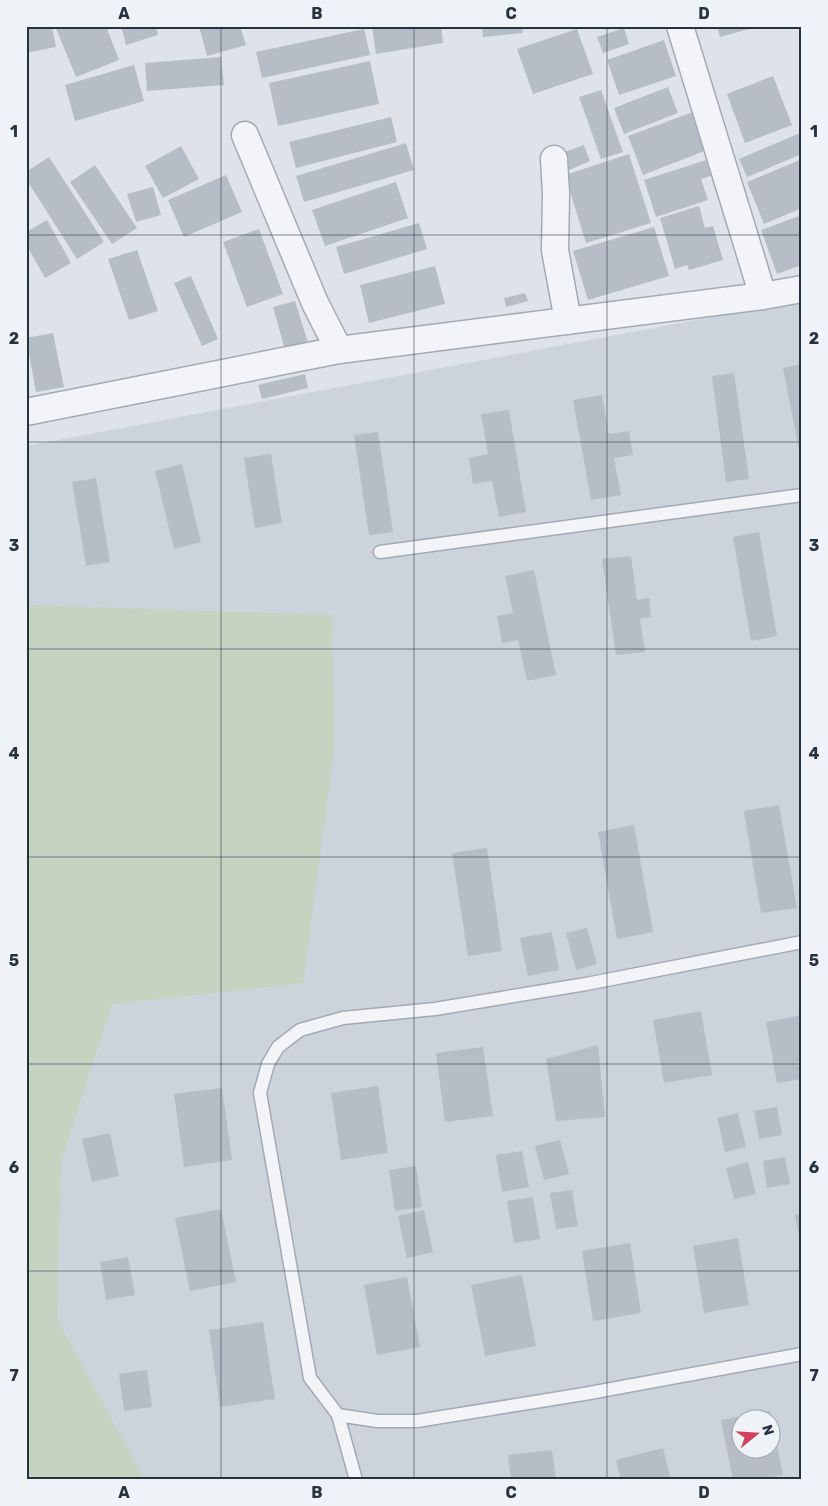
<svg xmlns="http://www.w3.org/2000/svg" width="828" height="1506" font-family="Rubik,sans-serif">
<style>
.built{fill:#cdd3db;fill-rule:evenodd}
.green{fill:#c6d3c0}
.building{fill:#b6bdc6;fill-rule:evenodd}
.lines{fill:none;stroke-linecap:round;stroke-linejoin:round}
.service-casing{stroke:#a4aab3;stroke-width:15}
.minor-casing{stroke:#a4aab3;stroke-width:29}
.service{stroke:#f2f4f7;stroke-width:12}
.minor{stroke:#f2f4f7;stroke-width:26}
.grid{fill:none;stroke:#273241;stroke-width:1;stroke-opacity:0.55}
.neatline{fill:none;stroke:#273241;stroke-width:2}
.grid-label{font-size:16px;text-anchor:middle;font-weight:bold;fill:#273241}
</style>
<rect width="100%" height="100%" fill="#dfe3e9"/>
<path class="built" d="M802,300V1480H26V446ZM740,1418H770V1448H740Z"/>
<path class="green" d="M26,605L332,615L334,750L303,983L112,1004L61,1162L57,1319L145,1480H26Z"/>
<path class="building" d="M26,26H52L56,47L26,53Z
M55,26H106L119,60L76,77Z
M121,26H156L158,35L126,45Z
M199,26H240L246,45L207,56Z
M372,26H441L443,43L376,54Z
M482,26H522L523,33L483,37Z
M717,26H756V27L720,37Z
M624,28L629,44L603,53L597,37Z
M364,29L370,55L262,78L256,52Z
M577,29L593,74L533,94L517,49Z
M664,40L676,76L619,95L607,60Z
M221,57L224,85L147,91L145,63Z
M370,61L379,104L278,126L269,83Z
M134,65L144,101L75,121L65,85Z
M773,76L792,125L745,143L727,94Z
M668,87L678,113L624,134L614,108Z
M601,90L623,152L601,159L579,97Z
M693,112L707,150L643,175L628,136Z
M391,117L397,142L296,168L289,142Z
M802,132V154L747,177L739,159Z
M406,143L414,170L304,202L296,176Z
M584,145L590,161L569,170L562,153Z
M181,146L199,179L163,198L145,166Z
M629,154L651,223L586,243L565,175Z
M49,157L104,242L77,259L26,179V172Z
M802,159V208L764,224L747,182Z
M706,160L711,176L701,179L708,200L656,217L644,180Z
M95,165L137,228L112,244L70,182Z
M226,175L242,212L184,237L168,200Z
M396,182L408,218L325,246L312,210Z
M153,187L161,215L136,222L127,194Z
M699,206L705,228L713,226L723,260L689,270L687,265L675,269L660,218Z
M802,215V265L777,274L761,230Z
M47,220L71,263L45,278L26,244V232Z
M419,223L427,249L344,274L336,247Z
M654,227L669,276L588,300L573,251Z
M259,229L283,294L247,307L223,242Z
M137,250L158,311L129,320L108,259Z
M435,266L445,304L369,323L360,285Z
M191,276L218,339L202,346L174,283Z
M525,293L528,301L506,307L504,298Z
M295,301L309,346L286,353L273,307Z
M53,333L64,387L36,392L26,338Z
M802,364V450H799L783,368Z
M734,373L749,479L726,482L712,376Z
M305,374L308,388L262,399L258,385Z
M602,395L609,434L629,431L633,455L614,458L621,495L591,500L573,400Z
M509,410L526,512L499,517L492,481L473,484L469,458L488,454L481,414Z
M378,432L393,532L369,535L354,435Z
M271,454L282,523L255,528L244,458Z
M182,464L201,542L174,549L155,471Z
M96,478L110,562L86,566L72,482Z
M759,532L777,636L751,641L733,537Z
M631,556L637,600L649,598L651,617L640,619L645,652L616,655L602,559Z
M534,570L556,675L527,681L518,640L502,643L497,616L513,613L505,576Z
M779,805L797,908L761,913L744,811Z
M634,825L653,932L617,939L598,832Z
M487,848L502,951L468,956L452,853Z
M587,928L597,964L576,970L566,933Z
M552,932L559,970L528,976L520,938Z
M701,1011L712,1075L664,1083L653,1020Z
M802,1015V1079L777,1083L766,1022Z
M598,1045L605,1117L556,1121L546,1059Z
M483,1047L493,1116L445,1122L436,1053Z
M378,1086L388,1153L341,1160L331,1093Z
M222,1088L232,1160L184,1167L174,1094Z
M777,1107L782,1135L759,1139L754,1111Z
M738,1113L746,1147L725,1152L717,1118Z
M110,1133L119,1176L92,1182L82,1139Z
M560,1140L569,1174L544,1180L535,1146Z
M522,1151L529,1187L502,1192L496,1155Z
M785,1157L790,1184L767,1188L763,1161Z
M748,1162L756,1194L734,1199L726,1168Z
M416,1166L422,1207L395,1211L389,1170Z
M572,1190L578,1226L556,1229L550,1193Z
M533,1197L540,1239L514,1243L507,1201Z
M221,1209L236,1282L190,1291L175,1218Z
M424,1210L433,1252L407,1258L398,1216Z
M802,1214V1246L801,1247L795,1215Z
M738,1238L749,1305L704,1313L693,1246Z
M630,1243L641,1313L593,1321L582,1251Z
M128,1257L135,1295L106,1300L100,1262Z
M522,1275L536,1346L485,1356L471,1285Z
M407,1277L420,1347L377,1355L364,1285Z
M263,1322L275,1399L220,1407L209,1330Z
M147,1370L152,1407L124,1411L119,1374Z
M770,1411L783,1475L760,1480H733L721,1420ZM740,1418H770V1448H740Z
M663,1448L671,1480H621L616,1460Z
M552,1450L556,1480H511L508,1455Z"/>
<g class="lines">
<g class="service-casing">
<path id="service" d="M380,552L802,495
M802,942L586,984L435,1009L343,1018L300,1030L278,1047L268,1064L260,1093L310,1378L338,1415L377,1421H417L584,1394L802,1354
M338,1415L356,1480"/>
</g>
<g class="minor-casing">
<path id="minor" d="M680,26L763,296
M245,135L315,303L339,350
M554,159L556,194L555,250L568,321
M26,412L339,350L763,296L802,289"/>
</g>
<use href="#service" class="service"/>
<use href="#minor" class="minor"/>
</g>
<path class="grid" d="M221,26V1480M414,26V1480M607,26V1480M26,235H802M26,442H802M26,649H802M26,857H802M26,1064H802M26,1271H802"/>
<rect width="828" height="1506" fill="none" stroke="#eff2f6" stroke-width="55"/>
<g transform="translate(756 1434) rotate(72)"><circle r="24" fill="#eff2f6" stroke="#9fa5ae"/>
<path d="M0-4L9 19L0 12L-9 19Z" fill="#d2405d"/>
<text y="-8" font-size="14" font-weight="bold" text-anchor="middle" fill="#273241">N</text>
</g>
<rect x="28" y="28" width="772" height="1450" class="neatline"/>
<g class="grid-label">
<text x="124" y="19">A</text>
<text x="317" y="19">B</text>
<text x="511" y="19">C</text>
<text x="704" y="19">D</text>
<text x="14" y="137">1</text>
<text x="814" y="137">1</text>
<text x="14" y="344">2</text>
<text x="814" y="344">2</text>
<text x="14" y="551">3</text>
<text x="814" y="551">3</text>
<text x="14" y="759">4</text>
<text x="814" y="759">4</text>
<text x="14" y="966">5</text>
<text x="814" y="966">5</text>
<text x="14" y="1173">6</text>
<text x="814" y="1173">6</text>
<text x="14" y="1381">7</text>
<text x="814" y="1381">7</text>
<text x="124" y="1498">A</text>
<text x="317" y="1498">B</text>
<text x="511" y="1498">C</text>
<text x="704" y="1498">D</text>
</g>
</svg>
